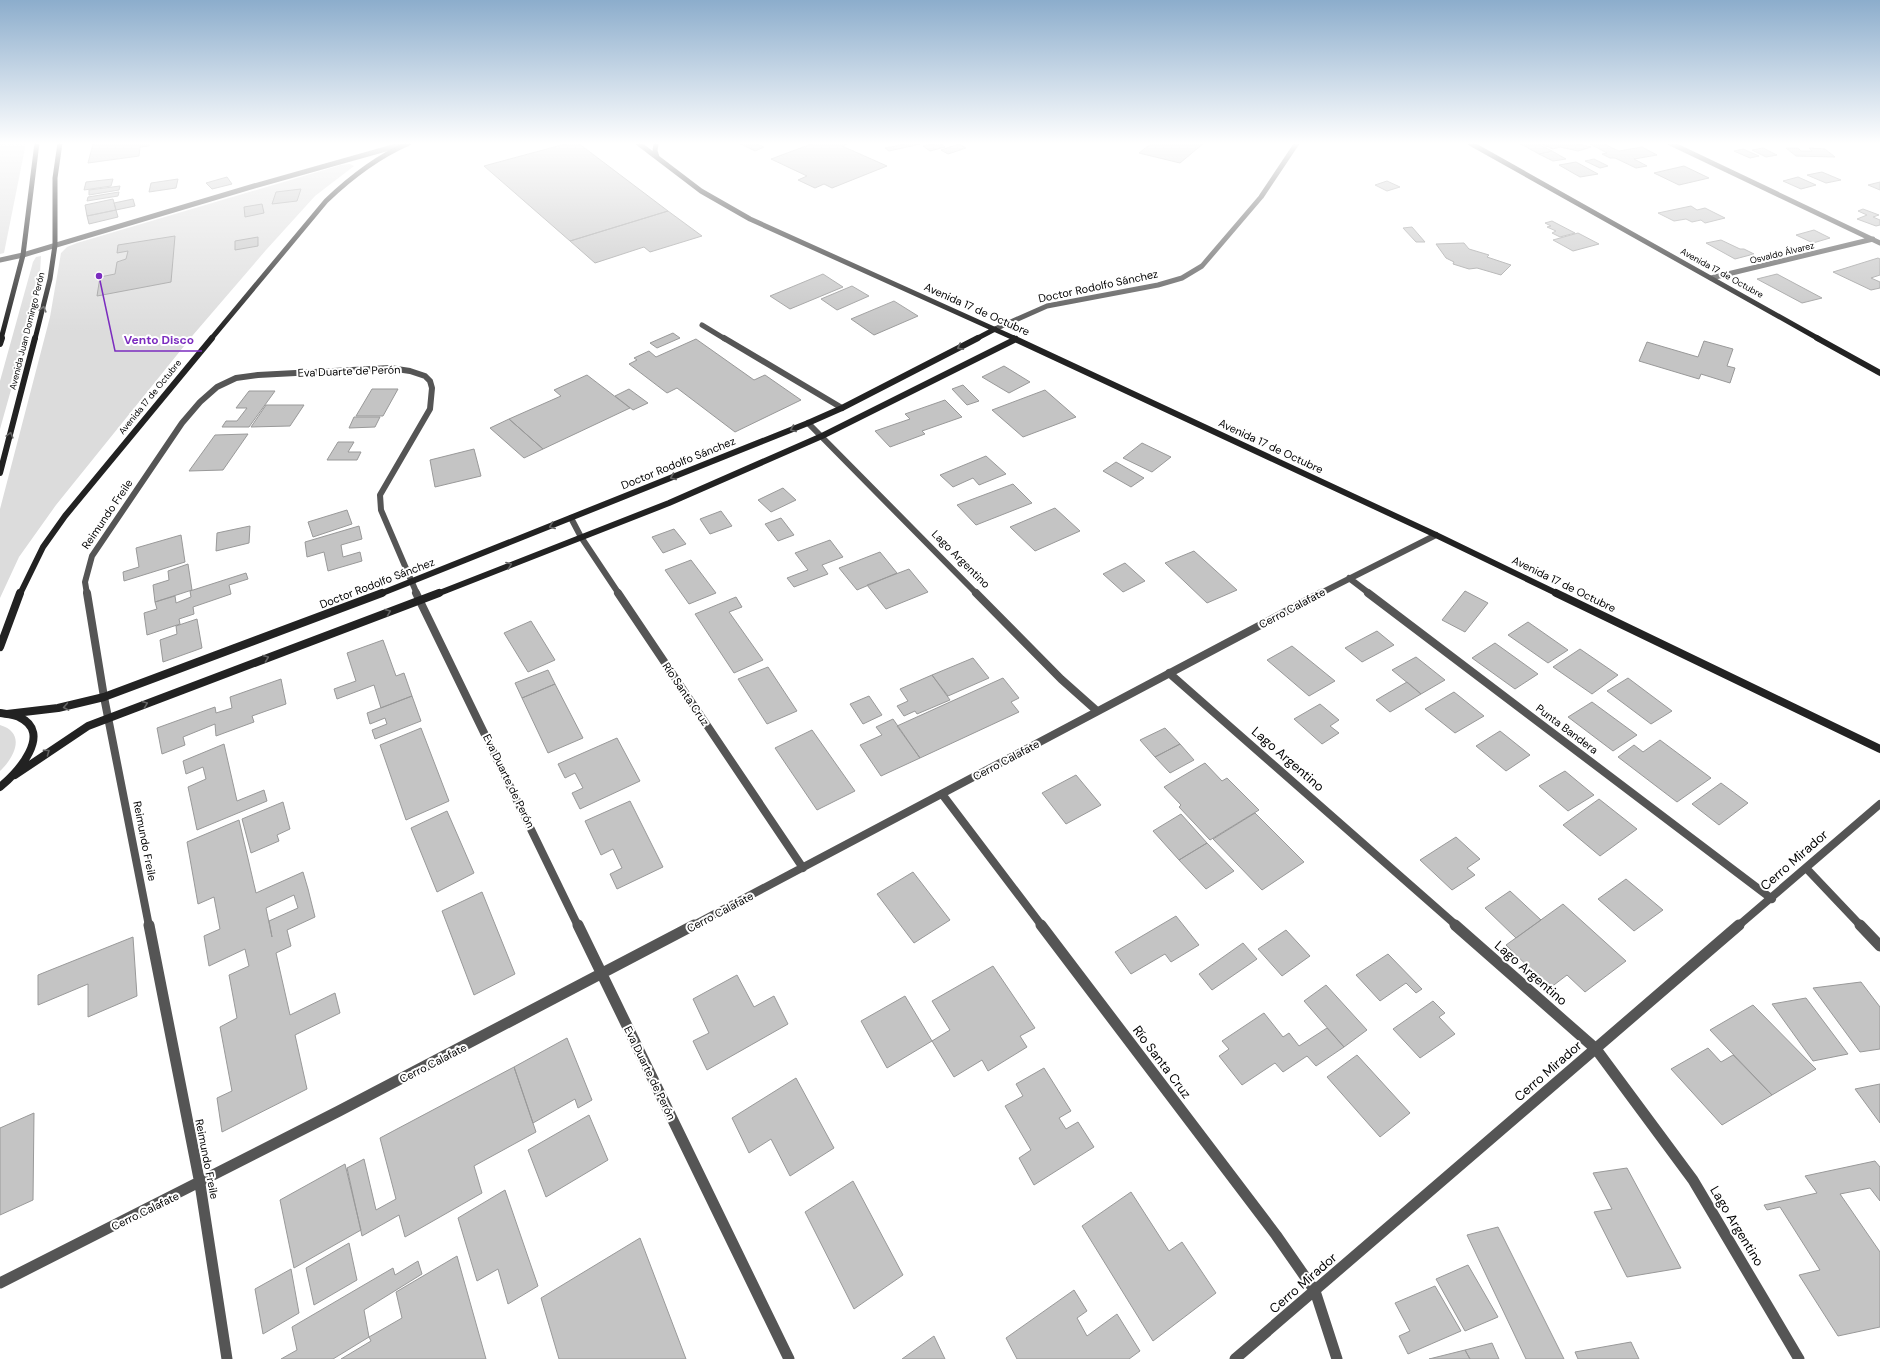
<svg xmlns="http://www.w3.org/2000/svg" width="1880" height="1359" font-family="'DM Sans',sans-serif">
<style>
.green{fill:#dcdcdc}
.building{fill:#c4c4c4;stroke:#999;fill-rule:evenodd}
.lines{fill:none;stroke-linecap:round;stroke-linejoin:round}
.lane-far1{stroke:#555;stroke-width:5}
.lane{stroke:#555;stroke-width:6}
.street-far3{stroke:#555;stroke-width:5}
.street-far2{stroke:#555;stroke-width:6}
.street-far1{stroke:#555;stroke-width:8}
.street{stroke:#555;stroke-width:11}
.secondary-far2{stroke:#222;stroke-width:5}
.secondary-far1{stroke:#222;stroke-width:6}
.secondary{stroke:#222;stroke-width:8}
.oneway{stroke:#646464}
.labels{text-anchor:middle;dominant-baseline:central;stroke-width:4;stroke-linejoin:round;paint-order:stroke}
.far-street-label{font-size:9px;fill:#000;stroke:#fff}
.street-label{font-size:11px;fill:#000;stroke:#fff}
.near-street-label{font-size:13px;fill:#000;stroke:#fff}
.leader{fill:none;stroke:#7b2cbf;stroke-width:1.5}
.callout-dot{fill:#7b2cbf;stroke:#fff;stroke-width:1.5}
.callout-label{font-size:12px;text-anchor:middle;font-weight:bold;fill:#7b2cbf;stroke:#fff;stroke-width:4;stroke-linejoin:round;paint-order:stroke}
</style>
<rect width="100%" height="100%" fill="#fff"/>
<path class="green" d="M0,143H26L4,253L0,254Z
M350,164L354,166L315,196L266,250L193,335L56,505L19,557L0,598V509L50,317L61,253L67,247L77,243L341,165Z
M41,256L39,290L0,429V381L33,262L36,257Z
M0,725C27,733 14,758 0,771Z"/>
<path class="building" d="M100,143H149V146L140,147L139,156L88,163L93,144Z
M569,143H578L668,211L570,241L484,166Z
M739,143H754L764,147L755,151Z
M814,143H850L842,146L887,166L832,188L824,184L815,188L798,180L807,176L771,159Z
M904,143L920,144L889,151L885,148L905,144Z
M939,143L945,147L930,151L923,146Z
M1152,143H1204L1180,163L1139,153Z
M1519,143H1536L1552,151L1539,154Z
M1539,143H1574L1591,147L1578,151L1560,147L1553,149Z
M1602,143L1619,151L1642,147L1657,155L1634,159L1647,166L1636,168L1615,158H1610L1602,154L1607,153L1590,144Z
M959,144L966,148L948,154L941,150Z
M1763,148L1777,155L1766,157L1752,150Z
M1786,148H1798L1801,151H1812L1809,148L1825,149L1835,157L1796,156Z
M1743,149L1759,156L1750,158L1734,151Z
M1552,151L1566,159L1553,161L1539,154Z
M1594,159L1608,166L1600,168L1585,161Z
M1576,162L1598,174L1580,177L1559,165Z
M1684,166L1709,178L1679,185L1654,173Z
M1822,172L1841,180L1826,183L1807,175Z
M227,177L232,184L212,189L206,183Z
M1798,177L1816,185L1801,189L1783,181Z
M113,179L111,186L84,190L86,182Z
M178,179L176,188L149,192L151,183Z
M1387,181L1400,187L1387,191L1375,185Z
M1880,182V190L1868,185Z
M120,186L119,190L89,195V190Z
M301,189L297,201L272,204L276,192Z
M119,192L118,196L87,201L88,197Z
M113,199L116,210L87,216L85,205Z
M133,199L135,206L116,210L114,203Z
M262,204L264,213L245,217L244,207Z
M1691,206L1697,210L1705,208L1725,218L1705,223L1701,220L1692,222L1686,219L1674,221L1658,213Z
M1863,209L1879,215L1873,217L1880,220V225L1876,226L1857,219L1867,215L1858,211Z
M116,210L118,217L89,224L87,216Z
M668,211L702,236L650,252L644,247L595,263L570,241Z
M1552,221L1575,233L1560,237L1552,233L1556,231L1547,227L1551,226L1545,223Z
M1412,227L1425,242H1416L1403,228Z
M1814,230L1830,238L1813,243L1796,235Z
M1578,233L1599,244L1573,251L1553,240Z
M175,236L171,282L97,296L100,277L115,274L117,262L126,259L128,251L117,253L118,245Z
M258,237V246L235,250V241Z
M1721,240L1740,249H1744L1754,254L1735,259L1706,243Z
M1464,243L1469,249L1489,255L1487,257L1511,265L1501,275L1477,268L1469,269L1453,264L1454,262L1446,258L1436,244Z
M1878,258L1880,259V275L1871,278L1880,282V288L1871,290L1833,272Z
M823,274L843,287L790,309L770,296Z
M1777,274L1822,298L1802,303L1757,279Z
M852,286L869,296L837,310L821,299Z
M894,301L918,316L874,335L851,319Z
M673,333L680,338L657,348L650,343Z
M696,339L754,380L765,375L801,400L735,432L677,388L667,393L629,364L637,360L634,358L649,351L656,357Z
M1704,341L1733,349L1727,366L1735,368L1730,383L1701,374L1699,379L1639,361L1647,342L1698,357Z
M1004,366L1030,382L1009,393L982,377Z
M587,375L630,408L543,449L509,419L561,396L554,390Z
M963,385L979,401L967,405L952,389Z
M372,389H398L383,416H356Z
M629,389L648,403L633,410L615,396Z
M1045,390L1076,417L1023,437L992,410Z
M249,391H275L249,427H222L226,421H237L247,408H236Z
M945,400L962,417L922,431L925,434L890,447L875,431L910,419L905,414Z
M266,405H304L290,426L251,427Z
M354,417H380L375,427L349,428Z
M509,419L543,449L524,458L490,428Z
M248,434L223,470L189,471L215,435Z
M338,442H354L348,452H361L357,460H327Z
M1142,443L1171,457L1152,472L1123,458Z
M474,449L481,476L435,487L430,460Z
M986,456L1006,474L979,485L973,478L953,487L940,475Z
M1116,462L1144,478L1131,487L1103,471Z
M1013,484L1032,503L976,525L957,505Z
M783,488L796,500L771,512L758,500Z
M1055,508L1080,531L1035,551L1010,527Z
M347,510L352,524L313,537L308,522Z
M721,511L732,526L710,534L700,519Z
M781,518L794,535L778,541L765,524Z
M250,526L249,543L216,551L217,533Z
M359,526L362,539L341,545L343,557L360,552L362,561L328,571L324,552L307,557L305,542Z
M674,529L686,544L663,553L652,537Z
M181,535L185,562L124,581L123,572L139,567L136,548Z
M830,540L843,557L822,565L828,574L794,587L787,578L808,570L795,553Z
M1194,551L1237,590L1207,603L1165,563Z
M880,552L897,573L857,590L839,568Z
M691,560L716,593L689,604L665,570Z
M1125,563L1145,581L1123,592L1103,574Z
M188,564L192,590L155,602L153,585L169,580L168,571Z
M909,569L928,592L886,609L867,585Z
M246,573L248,579L229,585L231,594L193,607L194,614L179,619L180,624L147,635L144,613L157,609L155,602L175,596L176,603L191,597L190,591Z
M1465,591L1488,603L1465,632L1442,620Z
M736,597L742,607L729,612L763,660L734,673L695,614Z
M197,619L202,648L163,662L160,640L177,634L176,626Z
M531,621L555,660L528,672L504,633Z
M1528,622L1568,650L1548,663L1508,635Z
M1377,631L1394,645L1362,662L1345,648Z
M383,640L396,676L404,673L412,696L381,708L374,685L337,699L334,689L356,681L347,653Z
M1495,643L1538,674L1515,689L1472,658Z
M1292,646L1335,681L1309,696L1267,660Z
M1580,649L1618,675L1592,694L1553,667Z
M1416,657L1445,680L1421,694L1392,670Z
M973,658L989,678L948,696L932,675Z
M768,667L797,711L767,724L738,679Z
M548,670L555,684L522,698L515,683Z
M932,675L950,700L917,714L915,711L904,716L897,706L908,701L900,689Z
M1003,678L1019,698L1011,702L1019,712L920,758L897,726Z
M1628,678L1672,711L1651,724L1607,691Z
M281,679L286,704L252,716L254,722L216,736L215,724L183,737L185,745L162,754L157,728L215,707L216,713L232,708L230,697Z
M1407,682L1421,694L1390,712L1376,700Z
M555,684L583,738L548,753L522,698Z
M1454,692L1484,716L1455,733L1425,709Z
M412,696L421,721L375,739L372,730L387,724L385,718L370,724L367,713Z
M869,696L882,715L863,724L850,704Z
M1592,702L1637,735L1613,751L1568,717Z
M1320,704L1339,720L1330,726L1339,733L1322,744L1294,719Z
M893,719L920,758L881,776L860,745L882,735L876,727Z
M421,728L449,801L406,820L380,745Z
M1165,728L1180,744L1155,757L1140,740Z
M812,730L855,791L817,810L775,748Z
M1500,731L1530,755L1506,771L1476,746Z
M617,738L640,781L580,809L572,793L583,788L575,773L565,778L558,764Z
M1660,740L1711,778L1677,802L1618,757L1634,745L1643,752Z
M224,744L237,801L264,790L267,801L197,830L188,787L206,779L203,767L186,774L183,761Z
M1180,744L1194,760L1170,773L1155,757Z
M1205,763L1222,781L1227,778L1259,810L1210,840L1179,807L1181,805L1164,787Z
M1565,771L1594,795L1568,811L1539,786Z
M1076,775L1101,805L1066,824L1042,793Z
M1721,783L1748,803L1719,825L1692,804Z
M1599,799L1637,829L1600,856L1563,825Z
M630,801L663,867L617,889L610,874L622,868L613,849L601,855L585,821Z
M283,802L290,829L277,835L279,841L251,853L242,819Z
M447,811L474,873L437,892L411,828Z
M1255,813L1304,862L1262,890L1213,839Z
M1181,814L1207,843L1179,860L1153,831Z
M239,820L256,893L303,872L308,889L315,917L287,930L291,946L276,953L290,1015L335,993L340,1013L295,1035L307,1089L222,1132L217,1098L232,1091L220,1027L237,1018L229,975L249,966L245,949L209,966L204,936L220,929L214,897L198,904L187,842ZM294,895L298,908L269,921L272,937L266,908Z
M1456,837L1480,859L1467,868L1475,875L1452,890L1420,860Z
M1207,843L1234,871L1206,889L1179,860Z
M913,872L950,920L914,943L877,894Z
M1626,879L1663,910L1634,931L1598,899Z
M1510,891L1541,920L1516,938L1485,908Z
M482,892L515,974L474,995L442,911Z
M1563,904L1626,961L1585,992L1567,975L1550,988L1506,945Z
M1176,916L1199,945L1171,962L1165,954L1131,974L1115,952Z
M1286,930L1310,956L1282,976L1258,949Z
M133,937L137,996L88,1017V984L38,1005V975Z
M1243,943L1257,959L1212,990L1199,974Z
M1388,954L1422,989L1416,993L1406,983L1380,1001L1356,975Z
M993,966L1035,1028L1020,1036L1027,1047L988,1071L982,1060L954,1077L932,1041L950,1030L932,1001Z
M737,975L754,1007L774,996L788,1024L707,1070L693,1041L709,1033L693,999Z
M1861,982L1880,1007V1049L1860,1052L1813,988Z
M1326,985L1367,1030L1344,1047L1304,1001Z
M905,996L932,1041L887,1068L861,1021Z
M1806,998L1848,1054L1813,1061L1772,1004Z
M1433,1001L1445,1013L1439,1017L1455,1034L1420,1058L1393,1029Z
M1753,1005L1816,1069L1772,1095L1710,1030Z
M1264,1013L1283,1037L1289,1033L1299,1046L1327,1028L1344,1047L1316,1066L1307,1056L1283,1072L1275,1063L1242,1085L1219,1056L1229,1049L1222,1041Z
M567,1038L592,1100L578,1108L575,1099L533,1123L514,1067Z
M1708,1048L1721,1062L1733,1055L1772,1095L1722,1125L1671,1069Z
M1357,1055L1410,1113L1380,1137L1327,1077Z
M514,1067L536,1132L474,1166L482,1193L405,1237L399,1215L362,1236L347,1168L364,1159L376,1210L396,1199L380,1138Z
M1044,1068L1071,1111L1059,1118L1066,1129L1078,1122L1094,1147L1034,1185L1019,1158L1031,1150L1005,1106L1023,1096L1016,1084Z
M796,1078L834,1148L790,1176L771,1139L749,1153L732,1118Z
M1880,1084V1123L1855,1089Z
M34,1113L33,1200L0,1215V1128Z
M589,1115L608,1160L546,1197L528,1150Z
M1875,1161L1880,1167V1201L1870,1188L1840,1194L1880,1252V1327L1838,1336L1799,1275L1820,1270L1780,1207L1767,1210L1764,1205L1817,1193L1805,1176Z
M345,1164L361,1230L294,1268L280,1200Z
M1627,1168L1681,1268L1627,1277L1594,1212L1612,1209L1593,1173Z
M853,1181L903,1275L854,1309L805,1212Z
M505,1190L538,1286L508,1304L498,1269L477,1281L458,1218Z
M1131,1192L1169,1251L1182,1242L1216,1293L1153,1341L1082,1226Z
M1498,1227L1564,1359H1526L1467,1235Z
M640,1238L686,1359H559L541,1298Z
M349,1243L357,1280L314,1305L306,1268Z
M457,1256L486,1359H341L371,1341L369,1337L402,1318L396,1292Z
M418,1261L422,1274L364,1310L369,1337L333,1359H281L297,1350L292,1327L393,1268L395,1275Z
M1468,1265L1498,1317L1465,1331L1436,1279Z
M291,1269L299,1313L263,1334L255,1289Z
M1435,1286L1461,1331L1408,1354L1399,1336L1410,1331L1395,1303Z
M1074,1290L1087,1311L1077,1318L1087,1336L1117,1314L1140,1351L1129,1359H1017L1006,1338Z
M934,1336L945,1359H902Z
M1631,1342L1639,1359H1578L1575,1352Z
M1492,1343L1499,1359H1470L1465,1350Z
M1465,1350L1470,1359H1429Z"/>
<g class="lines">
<path class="lane-far1" d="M702,325L725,339"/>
<path class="lane" d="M724,338L842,408"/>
<path class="street-far3" d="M1670,143L1880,243
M0,260L23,255L254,186L407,143
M1711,278L1873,239
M995,329L1047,306L1158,285L1182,278L1202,266L1261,197L1297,143"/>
<path class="street-far2" d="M808,423L977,594
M571,518L581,537L619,594
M1349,578L1370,594
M87,594L85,582L92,556L182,423L200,402L217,387L236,378L258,375L390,368L410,371L425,376L430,381L432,388L430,409L380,495L381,510L417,594
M1319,594L1436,535"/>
<path class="street-far1" d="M87,593L104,697L149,926
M416,593L578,926
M618,593L803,868
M976,593L1061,679L1097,711
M1368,593L1772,899
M1169,673L1457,926
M942,794L1042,926
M1806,868L1861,926
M692,926L1321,593
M1738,926L1880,804"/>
<path class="street" d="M149,925L200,1184L227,1359
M578,925L789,1359
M1041,925L1276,1235L1315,1291L1337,1359
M1455,925L1596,1049L1693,1180L1799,1359
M1860,925L1880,946
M0,1283L339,1111L694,925
M1235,1359L1739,925"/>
<path class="secondary-far2" d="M638,143L701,191L750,219L1016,339
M656,143L655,151L657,157
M1470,143L1819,339
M1,339L23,255L37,143
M35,339L50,279L55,245V178L60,143
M211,339L326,201C351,177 377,157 409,143
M976,339L995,329"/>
<path class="secondary-far1" d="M1013,338L1436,535L1558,594
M1817,338L1880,373
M0,344L2,338
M0,473L35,338
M20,594L43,547L65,516L212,338
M380,594L808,423L842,408L978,338
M437,594L669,503L822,436L1016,339"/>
<path class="secondary" d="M1556,593L1880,749
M0,647L20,593
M0,713C6,714 13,714 19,717C54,733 17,773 0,787
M7,714L58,708L104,697L382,593
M15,775L88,726L439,593"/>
</g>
<defs><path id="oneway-chevron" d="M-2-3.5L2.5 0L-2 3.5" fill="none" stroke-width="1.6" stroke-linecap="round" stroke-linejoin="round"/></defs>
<g class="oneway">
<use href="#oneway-chevron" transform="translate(43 309) rotate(-75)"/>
<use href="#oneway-chevron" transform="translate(960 347) rotate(153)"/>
<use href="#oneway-chevron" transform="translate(793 429) rotate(158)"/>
<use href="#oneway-chevron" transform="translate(10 435) rotate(-75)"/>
<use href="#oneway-chevron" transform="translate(673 477) rotate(158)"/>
<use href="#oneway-chevron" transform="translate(552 526) rotate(158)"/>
<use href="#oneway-chevron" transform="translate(509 565) rotate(-21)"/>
<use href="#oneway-chevron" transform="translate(388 612) rotate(-21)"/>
<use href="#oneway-chevron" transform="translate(266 658) rotate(-21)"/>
<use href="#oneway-chevron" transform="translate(145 704) rotate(-21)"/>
<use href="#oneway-chevron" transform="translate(66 707) rotate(170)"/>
<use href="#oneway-chevron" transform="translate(47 752) rotate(-35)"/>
</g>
<linearGradient id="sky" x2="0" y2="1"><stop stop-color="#8cadcc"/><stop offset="0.43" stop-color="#fff"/><stop offset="1" stop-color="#fff" stop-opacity="0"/></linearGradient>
<rect width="1880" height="333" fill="url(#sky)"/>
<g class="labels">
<g class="far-street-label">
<text transform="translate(1782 253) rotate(-14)">Osvaldo Álvarez</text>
<text transform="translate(1722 273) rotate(29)">Avenida 17 de Octubre</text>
<text transform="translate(27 331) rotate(-76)">Avenida Juan Domingo Perón</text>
<text transform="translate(150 397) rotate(-51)">Avenida 17 de Octubre</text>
</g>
<g class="street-label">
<text transform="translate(1098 286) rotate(-12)">Doctor Rodolfo Sánchez</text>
<text transform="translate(977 309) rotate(24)">Avenida 17 de Octubre</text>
<text transform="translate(349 371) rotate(-2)">Eva Duarte de Perón</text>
<text transform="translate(1271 446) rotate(25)">Avenida 17 de Octubre</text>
<text transform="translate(678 463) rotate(-22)">Doctor Rodolfo Sánchez</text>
<text transform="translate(107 514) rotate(-56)">Reimundo Freile</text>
<text transform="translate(961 559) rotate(45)">Lago Argentino</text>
<text transform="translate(377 583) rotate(-21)">Doctor Rodolfo Sánchez</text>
<text transform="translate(1564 584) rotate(26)">Avenida 17 de Octubre</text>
<text transform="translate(1292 608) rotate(-28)">Cerro Calafate</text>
<text transform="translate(686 694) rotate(56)">Río Santa Cruz</text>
<text transform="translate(1567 729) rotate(37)">Punta Bandera</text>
<text transform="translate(1006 760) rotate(-28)">Cerro Calafate</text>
<text transform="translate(509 781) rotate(64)">Eva Duarte de Perón</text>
<text transform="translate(145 841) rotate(79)">Reimundo Freile</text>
<text transform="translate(720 912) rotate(-28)">Cerro Calafate</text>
<text transform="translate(433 1063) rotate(-27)">Cerro Calafate</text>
<text transform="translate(650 1073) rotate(64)">Eva Duarte de Perón</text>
<text transform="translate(207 1159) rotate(79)">Reimundo Freile</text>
<text transform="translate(145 1211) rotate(-26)">Cerro Calafate</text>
</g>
<g class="near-street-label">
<text transform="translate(1288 759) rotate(41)">Lago Argentino</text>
<text transform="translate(1794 860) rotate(-41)">Cerro Mirador</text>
<text transform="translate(1531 973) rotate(41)">Lago Argentino</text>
<text transform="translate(1162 1062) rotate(53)">Río Santa Cruz</text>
<text transform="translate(1548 1071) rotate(-41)">Cerro Mirador</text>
<text transform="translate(1737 1226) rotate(59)">Lago Argentino</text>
<text transform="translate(1303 1283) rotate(-41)">Cerro Mirador</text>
</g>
</g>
<path class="leader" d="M99 276L115 351H202"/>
<circle class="callout-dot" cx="99" cy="276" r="4"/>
<g class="callout-label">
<text x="159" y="344">Vento Disco</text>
</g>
</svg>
